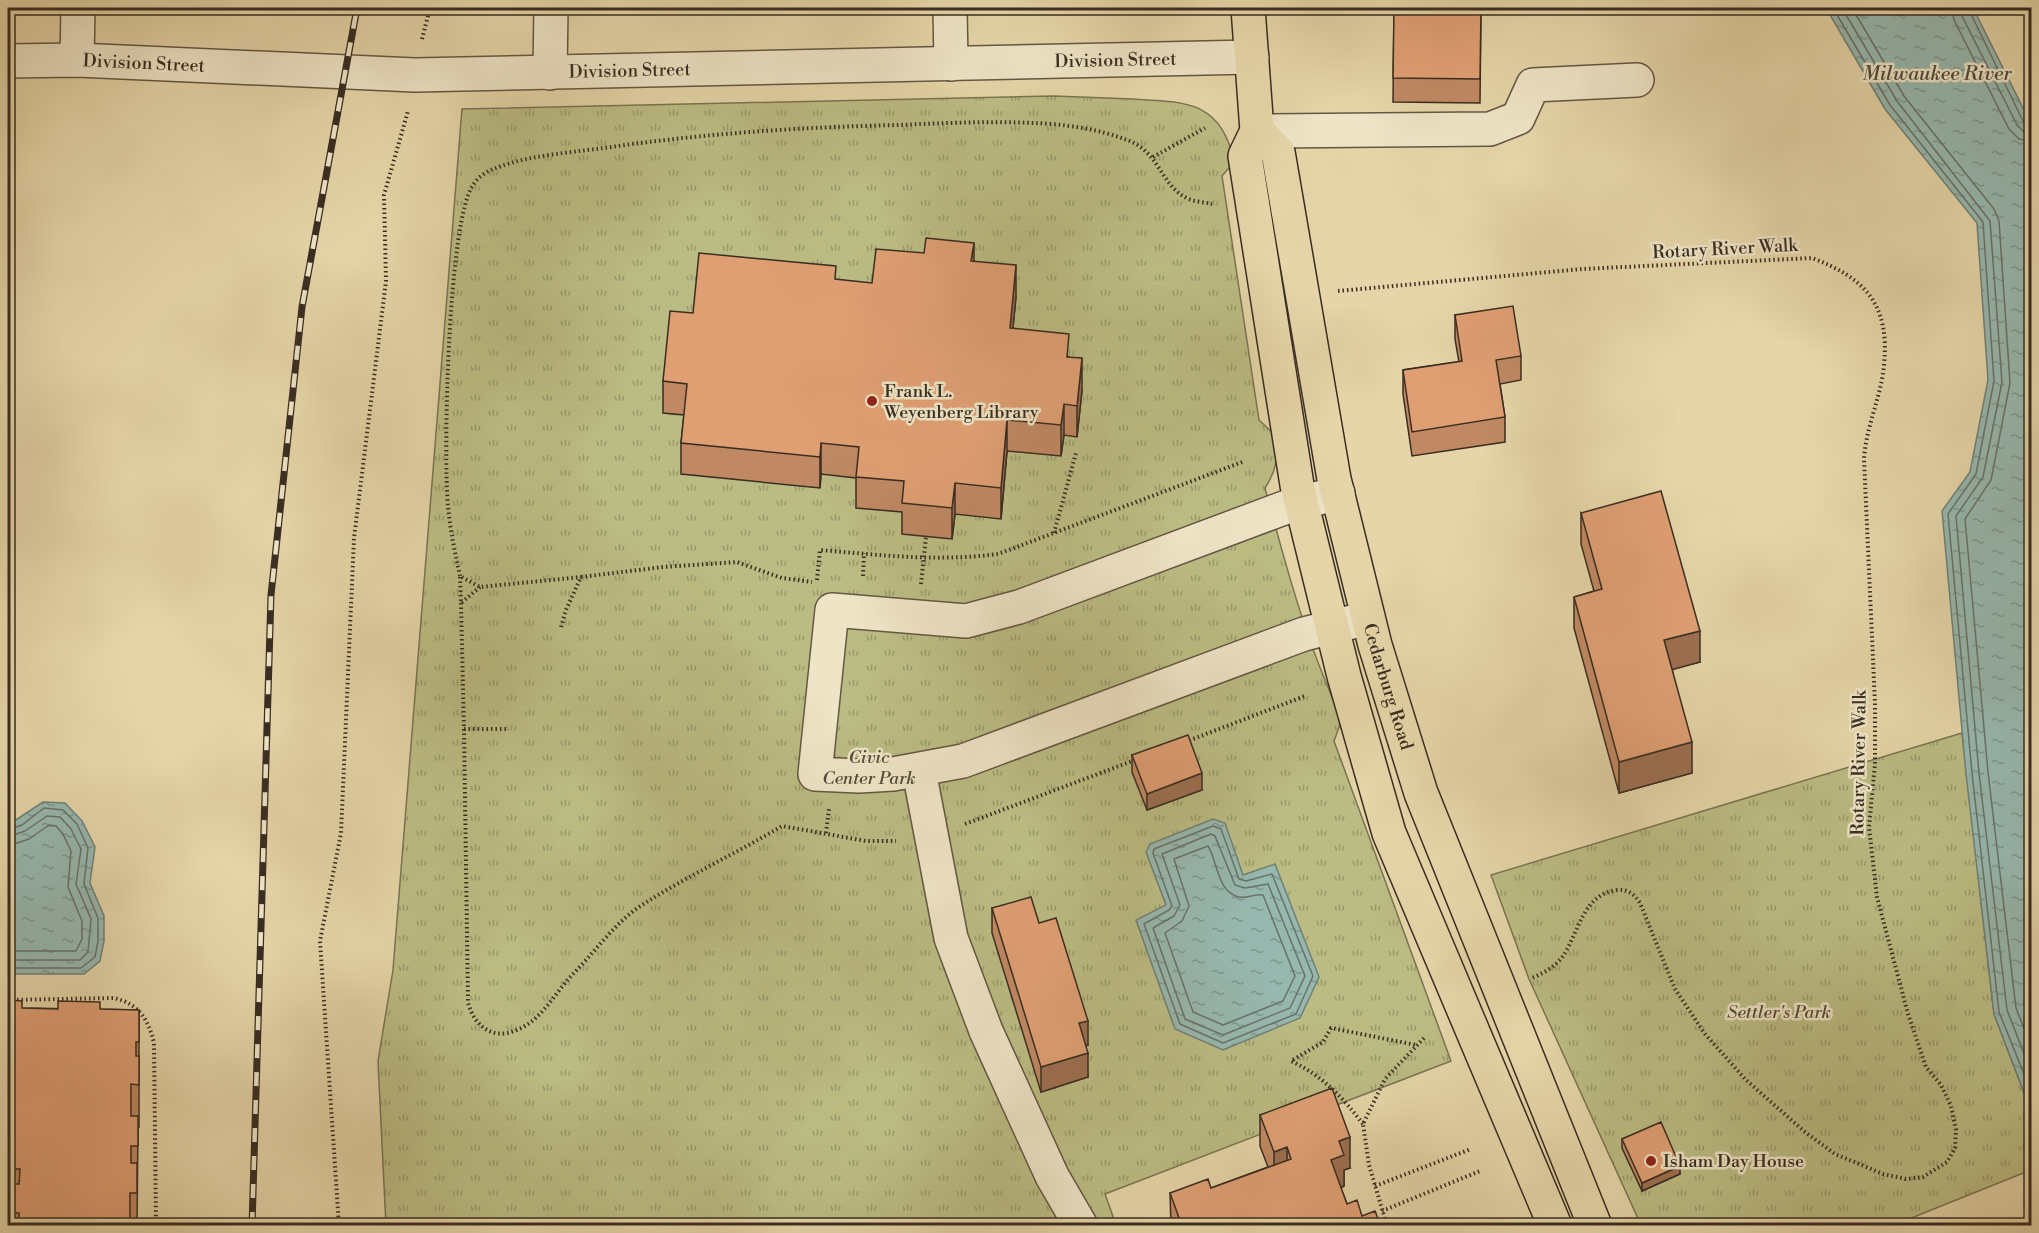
<svg xmlns="http://www.w3.org/2000/svg" width="2039" height="1233" font-family="'Libre Bodoni',serif">
<style>
.park{fill:url(#park-tufts);stroke:#7a7452;stroke-width:1.5}
.water{fill:url(#water-ripples);stroke:#718077;stroke-width:1.5}
.lines{fill:none;stroke-linecap:round;stroke-linejoin:round}
.shore{stroke:#687268;stroke-width:1.5}
.minor-casing{stroke:#645744;stroke-width:36}
.major-casing{stroke:#392d22;stroke-width:36}
.path{stroke:#392d22;stroke-width:4;stroke-dasharray:1.5 3;stroke-linecap:butt}
.minor{stroke:#eee4c6;stroke-width:33}
.major{stroke:#e5d5a8;stroke-width:33}
.rail-casing{stroke:#392d22;stroke-width:7}
.rail{stroke:#eee4c6;stroke-width:4.5;stroke-dasharray:14;stroke-linecap:butt}
.wall{fill:#c08963;stroke:#392d22;stroke-width:1.5}
.shaded-wall{fill:#9c6f50;stroke:#392d22;stroke-width:1.5}
.building{fill:#df9f73;stroke:#392d22;stroke-width:1.5}
.poi-dot{fill:#8f2418;stroke:#eee4c6;stroke-width:2}
.labels{text-anchor:middle;dominant-baseline:central;stroke-width:5;stroke-linejoin:round;paint-order:stroke}
.street-label{font-size:18px;fill:#392d22;stroke:#eee4c6}
.poi-label{font-size:18px;fill:#392d22;stroke:#eee4c6;text-anchor:start}
.park-label{font-size:18px;font-style:italic;fill:#534a35;stroke:#eee4c6}
.water-label{font-size:20px;font-style:italic;fill:#4c493e;stroke:#eee4c6}
</style>
<defs>
<pattern id="park-tufts" width="24" height="20" patternUnits="userSpaceOnUse" patternTransform="scale(1.5)"><rect width="24" height="20" fill="#bbbc83"/><path d="M3 7l-1-3M5 7V3M7 7l1-3M15 17l-1-3M17 17v-4M19 17l1-3" fill="none" stroke="#99996b"/></pattern>
<pattern id="water-ripples" width="26" height="14" patternUnits="userSpaceOnUse" patternTransform="scale(1.5)"><rect width="26" height="14" fill="#97b8af"/><path d="M2 4q2-2 4 0t4 0M15 11q2-2 4 0t4 0" fill="none" stroke="#7c968e"/></pattern>
</defs>
<rect width="100%" height="100%" fill="#e5d5a8"/>
<filter id="stains"><feTurbulence type="fractalNoise" baseFrequency=".00333" numOctaves="4"/><feColorMatrix values="0 0 0 0 .2 0 0 0 0 .09 0 0 0 0 .02 0 0 0 .5 -.17"/></filter>
<radialGradient id="worn" r=".72"><stop offset=".6" stop-color="#630" stop-opacity="0"/><stop offset="1" stop-color="#630" stop-opacity=".3"/></radialGradient>
<path class="park" d="M1054,96C1081,97 1107,98 1133,99C1186,102 1222,101 1234,162L1222,176L1259,420L1276,436C1278,457 1277,470 1265,488C1286,567 1307,645 1342,719L1334,741L1451,1061L1105,1194L1116,1225L386,1226L378,1061L393,970L462,109Z
M1962,733L1994,1014L2031,1111V1170L1894,1225H1641L1529,979L1491,875Z"/>
<path class="water" d="M1826,8H1973L2031,124V1111L1994,1014L1966,774L1942,511L1970,472L1988,380L1977,223L1885,109Z
M43,802L65,803L82,821L95,847L90,883L104,916V941L100,961L84,974H8V825Z
M1213,819L1225,823L1243,875L1275,864L1319,977L1300,1018L1223,1050L1175,1029L1136,920L1166,905L1146,852L1150,844Z"/>
<g class="lines">
<path class="shore" d="M1833,8L1890,105L1983,222L1994,381L1976,474L1948,514L1972,773L1999,1012L2032,1094
M1842,8L1897,101L1990,221L2002,382L1983,477L1956,516L1979,773L2007,1010L2032,1074
M1852,8L1904,96L1994,209L1999,221L2010,383L1991,480L1965,519L1988,772L2016,1008L2032,1049
M1952,8L1954,20L2009,129L2019,139L2032,141
M1961,8L1962,16L2017,125L2023,131L2032,132
M1968,8L2023,121L2032,125
M1213,826L1221,829L1239,879L1246,881L1272,874L1313,976L1296,1014L1223,1043L1180,1024L1144,924L1169,910L1172,906L1153,853L1154,849Z
M8,830L22,825L44,808L63,810L77,824L88,848L84,884L98,918V941L95,957L81,968H8
M1211,834L1215,836L1235,885L1245,888L1268,884L1305,976L1290,1008L1223,1035L1185,1019L1153,928L1174,916L1180,905L1162,854Z
M8,837L25,831L47,816L60,817L71,829L81,849L76,884L91,919L88,952L80,960H8
M8,846L29,839L49,825L56,826L63,834L71,851L68,887L82,921V939L76,951H8
M1208,846C1218,862 1217,892 1239,897C1248,899 1255,893 1263,895L1295,976L1283,1001L1223,1025L1193,1012L1165,933L1182,921L1189,906L1174,859Z"/>
<g class="minor-casing">
<g id="minor">
<path d="M950,8L951,64"/>
<path d="M77,60L78,8"/>
<path id="s1" d="M8,61L77,60L415,75L1252,57"/>
<path d="M550,73L551,8"/>
<path d="M1257,131L1490,129L1518,118L1533,85L1637,80"/>
<path d="M1338,493L1292,505L1019,607L966,621L832,610L815,774L859,776L893,774L963,761L1304,634L1368,618"/>
<path d="M919,771L951,938L986,1031L1052,1176L1081,1226"/>
</g>
</g>
<g class="major-casing">
<g id="major">
<path d="M1248,8L1257,131L1245,156L1297,485L1344,676L1389,833L1555,1226"/>
<path id="s2" d="M1257,131L1278,152L1334,479L1375,645L1421,793L1595,1226"/>
</g>
</g>
<path class="path" d="M422,39L430,8
M1153,157L1205,128
M1338,291L1582,269L1812,258C1865,278 1890,304 1884,365C1881,397 1866,427 1864,459L1875,704V764L1869,827L1877,897L1908,1014L1926,1067L1941,1085L1951,1106L1956,1130L1955,1148L1947,1162L1923,1177L1906,1179L1883,1174L1835,1154L1805,1132L1746,1080L1705,1034L1675,989L1640,903C1634,894 1628,889 1617,890C1583,894 1579,932 1563,956C1556,966 1544,973 1532,978
M1054,533L1076,453
M460,576C455,553 450,529 448,506C443,455 448,221 473,185C478,177 487,171 496,168C531,154 580,152 618,146C711,133 805,127 899,125C944,123 989,121 1034,123C1064,124 1099,129 1127,140C1161,152 1160,187 1189,199C1196,202 1204,202 1212,204
M863,576L864,553
M817,580L820,550C880,555 938,562 998,554L1245,461
M921,584L926,537
M480,587L461,603L460,576L480,587L581,577
M461,603L464,729H508
M561,627L566,610L581,577L663,567L737,562L782,578L812,582
M464,729L468,1002C473,1024 491,1040 514,1031C541,1022 554,994 572,975C594,953 614,924 639,907C685,877 735,854 782,826L866,841H896
M1185,742L1305,696
M965,824L1135,760
M826,833L829,809
M8,1000L114,998C139,1004 148,1019 154,1043L156,1226
M1363,1124C1342,1097 1323,1076 1291,1061L1323,1042L1331,1028L1416,1045
M1375,1186L1471,1149
M1382,1211L1480,1171
M339,1226L320,941L341,833L354,538L386,281L384,195L408,111
M1390,1226L1385,1219L1369,1165L1363,1124L1385,1079L1424,1038"/>
<use href="#minor" class="minor"/>
<use href="#major" class="major"/>
<g class="rail-casing">
<path id="rail" d="M252,1226L271,595L302,307L357,8"/>
</g>
<use href="#rail" class="rail"/>
</g>
<path class="wall" d="M1394,8H1481L1480,103L1393,102Z
M974,261L1016,296L1013,328L1069,357L1082,390L1077,437L1064,435L1061,456L1007,451L1001,519L955,514L952,539L902,534V512L856,508V478L821,474L820,488L681,474V443L684,415L663,413V381L693,313L872,283Z
M1455,315L1521,356V380L1500,384L1505,417V442L1412,456L1403,394V370L1459,362L1455,339Z
M1581,513L1700,662L1672,669L1692,773L1619,793L1574,628V597L1594,591L1581,544Z
M1132,755L1202,790L1147,810L1132,772Z
M992,908L1039,923L1088,1045L1086,1046L1088,1077L1041,1092L992,933Z
M8,1000L22,1008L139,1010V1127H138L137,1226H8V1184H12V1161H8Z
M1260,1115L1350,1168L1344,1170V1186L1341,1188L1347,1204L1362,1216L1381,1226H1171L1170,1193L1211,1188L1268,1167L1260,1146Z
M1622,1139L1680,1174L1642,1191L1622,1148Z"/>
<path class="shaded-wall" d="M974,243V274L971,261Z
M1016,265V296L1010,359V328Z
M1082,358V390L1077,437V406Z
M1064,404V435L1061,456V425Z
M1007,420V451L1001,519V488Z
M821,443V474L820,488V457Z
M955,483V514L952,539V508Z
M1700,631V662L1664,672V640Z
M1692,742V773L1619,793V762Z
M1202,773V790L1147,810V794Z
M1088,1021V1045L1079,1048V1023Z
M1088,1053V1077L1041,1092V1067Z
M1350,1137V1168L1344,1170V1186L1331,1191V1160L1339,1141Z
M1287,1147V1178L1274,1183V1152Z
M1680,1166V1174L1642,1191V1183Z"/>
<path class="building" d="M1394,8H1481L1480,79L1393,78Z
M926,238L974,243L971,261L1016,265L1010,328L1069,334L1067,357L1082,358L1077,406L1064,404L1061,425L1007,420L1001,488L955,483L952,508L902,503L904,481L856,477L859,447L821,443L820,457L681,443L687,384L663,381L670,311L693,313L699,253L836,266L835,279L872,283L876,249L924,253Z
M1513,306L1521,356L1496,360L1505,417L1412,432L1403,370L1462,361L1455,315Z
M1661,491L1700,631L1664,640L1692,742L1619,762L1574,597L1602,589L1581,513Z
M1188,735L1202,773L1147,794L1132,755Z
M1031,897L1039,923L1056,918L1088,1021L1079,1023L1088,1053L1041,1067L992,908Z
M8,1000L22,1001V1008L58,1009V1001L100,1002V1009L139,1010V1042H136V1056H139V1085L131,1084V1116H138V1146H131V1163H137V1193H130V1224H137V1226H19V1213H8V1184H19L20,1169H12L13,1119H8Z
M1332,1088L1350,1137L1339,1141L1344,1155L1331,1160L1347,1204L1357,1200L1362,1216L1375,1211L1381,1226H1182L1170,1193L1208,1179L1211,1188L1291,1159L1287,1147L1274,1152L1260,1115Z
M1661,1122L1680,1166L1642,1183L1622,1139Z"/>
<g class="poi-dot">
<circle cx="872" cy="401" r="6"/>
<circle cx="1651" cy="1161" r="6"/>
</g>
<g class="labels">
<g class="street-label">
<text stroke="none"><textPath href="#s1" startOffset="1108">Division Street</textPath></text>
<text stroke="none"><textPath href="#s1" startOffset="136">Division Street</textPath></text>
<text stroke="none"><textPath href="#s1" startOffset="622">Division Street</textPath></text>
<text transform="translate(1725 249) rotate(-3)">Rotary River Walk</text>
<text stroke="none"><textPath href="#s2" startOffset="576">Cedarburg Road</textPath></text>
<text transform="translate(1859 763) rotate(-89)">Rotary River Walk</text>
</g>
<g class="poi-label">
<text x="884" y="391">Frank L.<tspan x="884" dy="21">Weyenberg Library</tspan></text>
<text x="1663" y="1161">Isham Day House</text>
</g>
<g class="park-label">
<text x="869" y="757">Civic<tspan x="869" dy="21">Center Park</tspan></text>
<text x="1779" y="1012">Settler's Park</text>
</g>
<g class="water-label">
<text x="1937" y="74">Milwaukee River</text>
</g>
</g>
<rect width="2039" height="1233" fill="none" stroke="#e5d5a8" stroke-width="30"/>
<rect x="9" y="9" width="2021" height="1215" fill="none" stroke="#392d22" stroke-width="3"/>
<rect x="15" y="15" width="2009" height="1203" fill="none" stroke="#392d22" stroke-width="1.5"/>
<rect width="100%" height="100%" filter="url(#stains)"/>
<rect width="100%" height="100%" fill="url(#worn)"/>
</svg>
